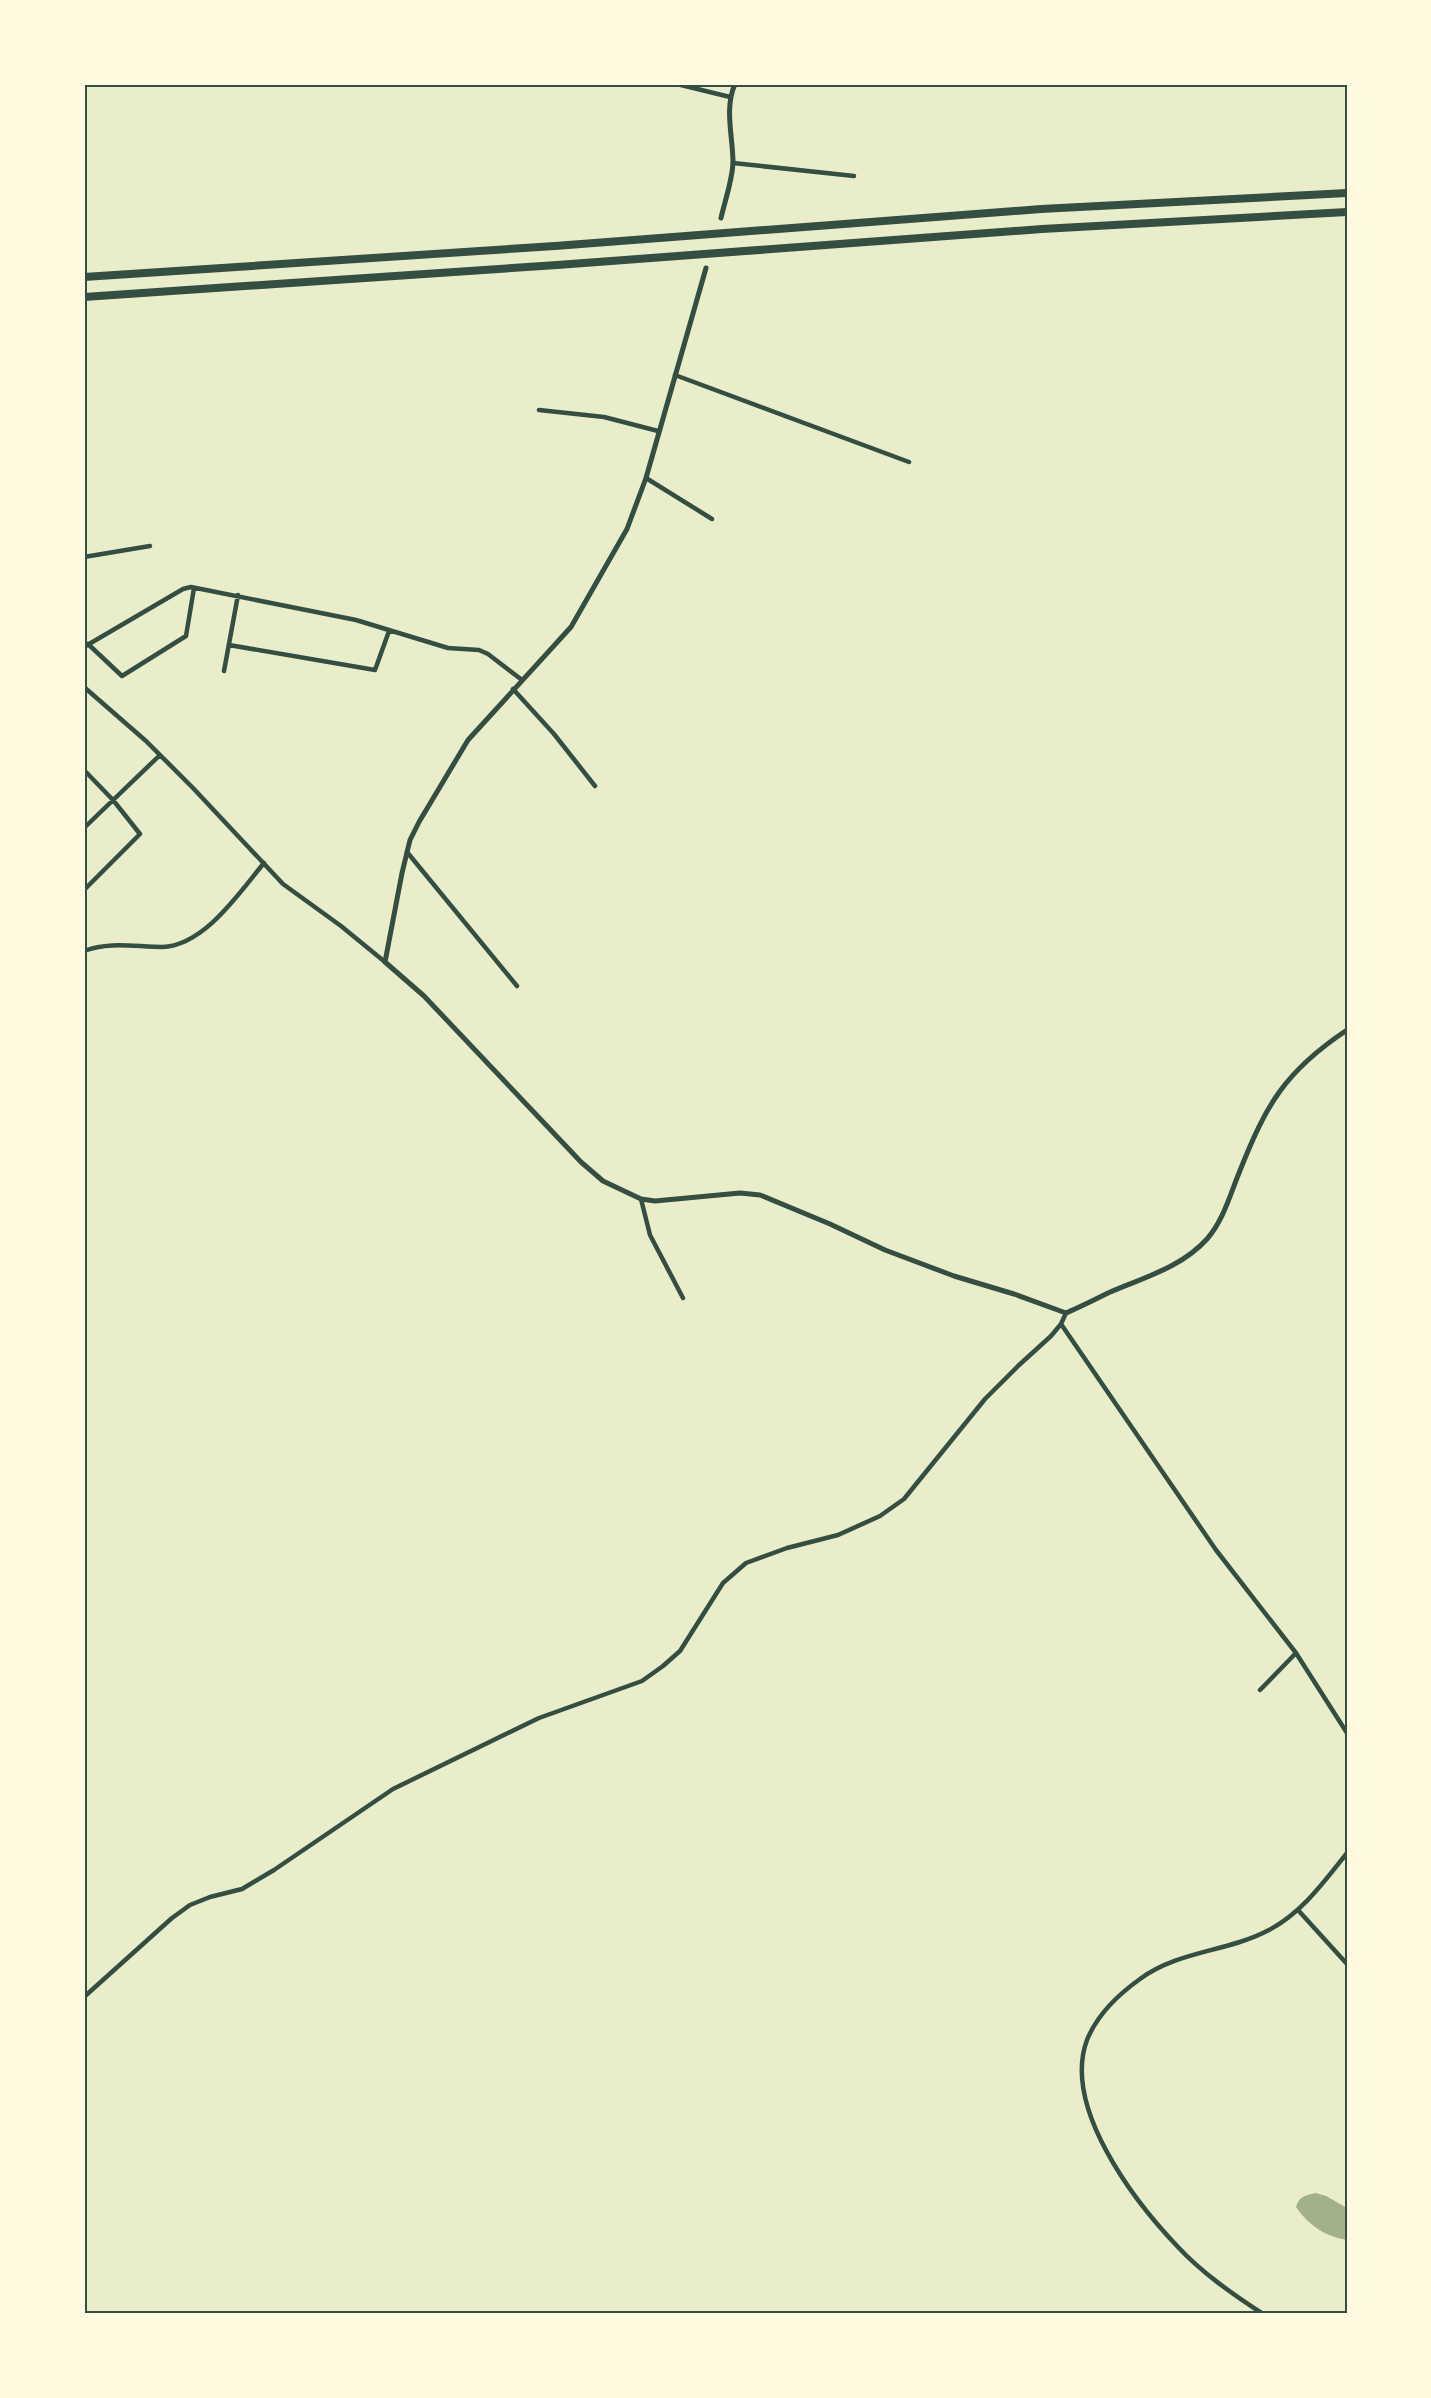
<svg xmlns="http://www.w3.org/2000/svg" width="1431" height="2398" font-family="Lato,sans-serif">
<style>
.water{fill:#a3b18a}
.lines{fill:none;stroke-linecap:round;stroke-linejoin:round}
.minor{stroke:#344e41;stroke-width:4.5}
.tertiary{stroke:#344e41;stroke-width:5}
.motorway{stroke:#344e41;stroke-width:8}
.neatline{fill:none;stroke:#344e41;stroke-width:2}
</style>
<rect width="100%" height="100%" fill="#e9edc9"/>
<path class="water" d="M1316,2193L1326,2196L1347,2208V2240C1326,2237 1308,2225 1296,2207C1299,2196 1306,2195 1316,2193Z"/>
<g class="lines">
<path class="minor" d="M677,84L730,97
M733,163L854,176
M675,375L909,462
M539,410L604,417L658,431
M646,478L712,519
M84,557L150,546
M88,644L122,676L186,636L194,588
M229,645L375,670L389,631
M84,647L183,589L191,587L356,620L448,648L479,650L488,654L522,680
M224,671L238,595
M84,687L146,741L193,788L283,884L341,926L385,962
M513,689L554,734L595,786
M84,770L113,800L140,834L84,890
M84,828L160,755
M407,852L517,986
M84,951C110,941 136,947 162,947C204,946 239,893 264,863
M641,1199L650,1235L683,1298
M1061,1324L1216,1550L1296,1653L1347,1733
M1260,1690L1296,1653
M1298,1910L1347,1964
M84,1997L172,1918L190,1905L210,1897L242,1889L274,1870L393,1789L539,1718L642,1681L663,1666L680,1651L723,1583L746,1563L787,1548L838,1535L880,1516L904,1499L985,1399L1018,1366L1051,1336L1061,1324L1066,1313
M1263,2314C1234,2295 1202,2273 1178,2247C1134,2201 1062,2107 1087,2040C1097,2015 1119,1994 1140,1979C1178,1951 1226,1952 1267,1931C1301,1914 1324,1882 1347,1853"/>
<path class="tertiary" d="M721,218C725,200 732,182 733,163C733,136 724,109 735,84
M706,268L646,478L627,529L571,627L468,740L419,822L410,840L402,873L385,962L424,996L581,1162L603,1181L641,1199L655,1201L740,1193L760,1195L830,1224L885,1250L954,1276L1014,1294L1066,1313C1080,1307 1094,1300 1108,1293C1142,1278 1181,1268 1207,1239C1223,1221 1230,1195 1239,1173C1266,1105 1284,1072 1347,1030"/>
<path class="motorway" d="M84,277L555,246L1041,209L1347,193
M84,297L557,265L1042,229L1347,212"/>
</g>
<rect width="1431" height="2398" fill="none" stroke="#fefae0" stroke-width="171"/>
<rect x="86" y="86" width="1260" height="2226" class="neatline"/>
</svg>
